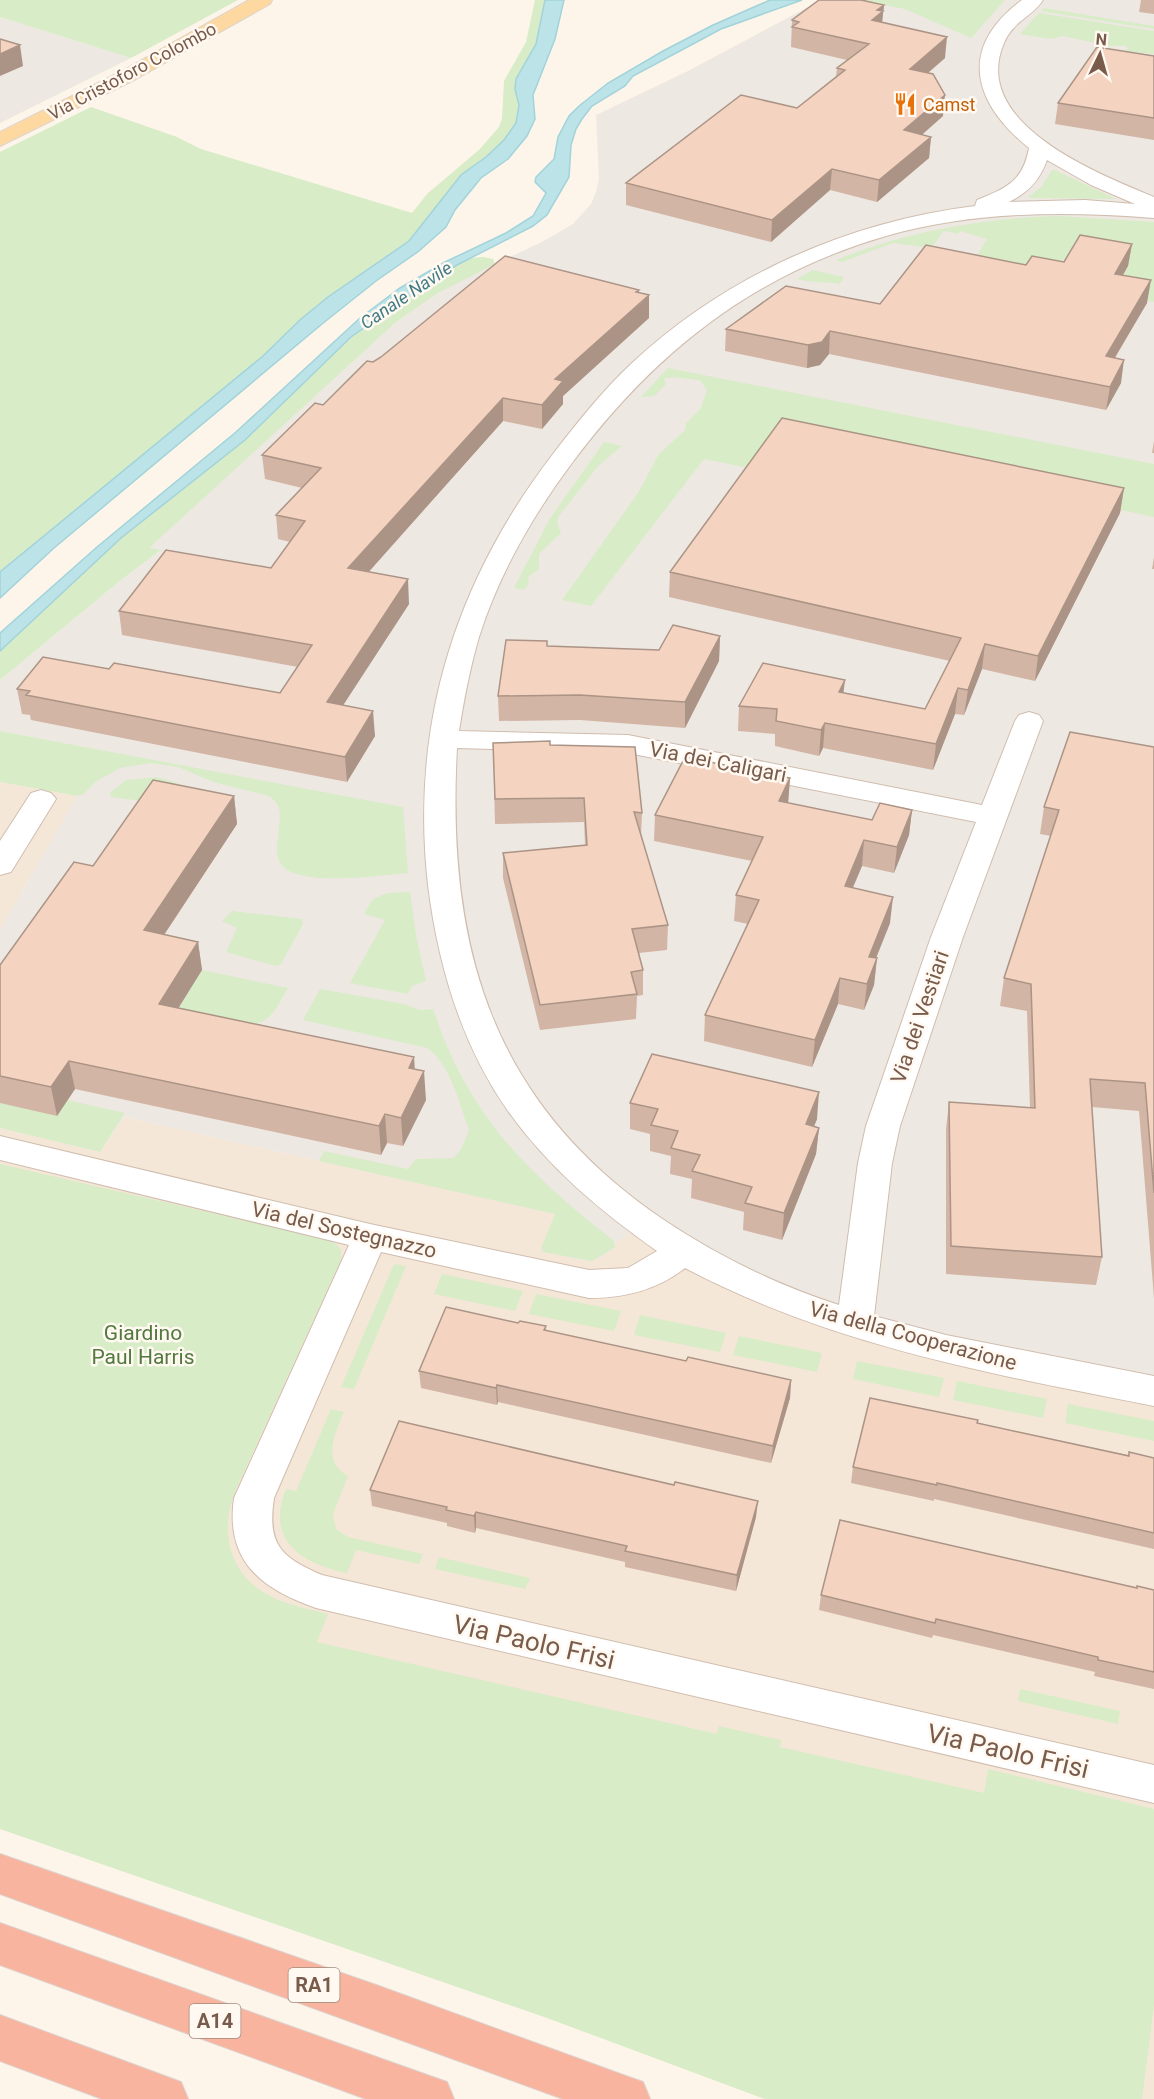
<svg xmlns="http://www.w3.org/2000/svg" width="1154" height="2099" font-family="Roboto,sans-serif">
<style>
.residential{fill:#f5e7d7}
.industrial{fill:#eee8e2}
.green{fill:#d7ecc7}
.water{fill:#bce3e8;stroke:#a2d3da;stroke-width:1.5}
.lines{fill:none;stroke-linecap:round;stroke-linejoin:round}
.minor-casing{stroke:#d0bdae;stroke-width:2}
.primary-casing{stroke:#dcd4d0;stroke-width:2}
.motorway-casing{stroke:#dcd4d0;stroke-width:2}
.minor{fill:#fff;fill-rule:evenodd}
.primary{fill:#fdd8a1;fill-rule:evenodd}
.motorway{fill:#f8b49f;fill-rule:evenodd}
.wall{fill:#d2b5a5}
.shaded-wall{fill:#ab9486}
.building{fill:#f4d3c0;stroke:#ab9486;stroke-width:1.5}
.labels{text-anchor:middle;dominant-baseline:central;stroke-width:5;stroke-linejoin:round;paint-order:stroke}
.far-street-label{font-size:18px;fill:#795b4b;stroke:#fff9f1}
.far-food-label{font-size:18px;fill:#c56008;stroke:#fff9f1;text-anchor:start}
.far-water-label{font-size:18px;font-style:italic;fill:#417c86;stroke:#fff9f1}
.shield{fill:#fff9f1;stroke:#a18a7d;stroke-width:1.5}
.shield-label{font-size:20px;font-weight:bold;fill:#795b4b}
.street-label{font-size:21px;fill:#795b4b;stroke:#fff9f1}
.park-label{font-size:21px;fill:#527a40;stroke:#fff9f1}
.near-street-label{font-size:26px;fill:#795b4b;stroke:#fff9f1}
</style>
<rect width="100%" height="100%" fill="#fdf5e9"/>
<path class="residential" d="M0,782L77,796L0,930Z
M124,1117L556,1214L542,1248L615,1243L644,1224L1154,1391V2099H1013L0,1737V1128L100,1152Z"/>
<path class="industrial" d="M821,0H1154V1391L855,1324L644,1224L615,1243L613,1249L597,1260L587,1261L543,1252L541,1248L555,1214L124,1117L100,1152L0,1128V930L77,796L110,752L0,731V680L121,580L160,551L148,548L395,323L438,293L475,273L542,242L573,224L591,204L596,192L599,179L596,115L688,71Z
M0,17L131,58L0,123Z"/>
<path class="green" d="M0,0H238L131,58L0,17Z
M535,0H545L536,44L515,89L519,105L516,123L504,140L486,157L461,175L409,241L328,297L301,319L263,356L0,572V152L91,107L177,137L201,149L412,213L427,194L480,149L499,127L502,119L504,81L526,42Z
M858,0H1005L971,38L905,9Z
M1044,8L1154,26V29L1041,11Z
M1039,13L1154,31V54L1123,51L1128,49L1126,46H1110L1063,36L1051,39L1020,34Z
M1052,170H1055L1116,199L1029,198L1028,197L1041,187Z
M1059,216L1154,222V302L1111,294L1128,267L1068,256L1046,272L976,257L987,239L960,231L958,234L944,231L931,248L893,243L842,262L836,260C908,231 981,218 1059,216Z
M483,257L493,259L495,264L438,293L395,323L149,548L161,550L121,580L0,680V651L121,538L245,440L351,337L388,309L457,265L471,258Z
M813,270L843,277L844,278L839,284C824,281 811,283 797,279Z
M668,368L1154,464V517L773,437L749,468L704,459L591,606L562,600L638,493L659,454L685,430L686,423L701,408L707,390L700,380C689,380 674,375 664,379L666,384L654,396L641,397Z
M604,442L622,446L598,466L559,516L557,523L561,533L539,554V569L528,577L529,584L524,590L514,588L549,520Z
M0,731L403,807L408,873C380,875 298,888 281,864C274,854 278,840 279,828C280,813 282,805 269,796L213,782L178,767L151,763L120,768L95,782L84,794L77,796L0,782Z
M156,777L178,783L205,798L173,805L111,797L110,793L126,780Z
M410,892L416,935L426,981L412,986L408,994L350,983L385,920L364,914L373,899L387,893Z
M232,911L302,919L303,924L281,964L276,966L226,952L237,928L222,921Z
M202,970L288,988C279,1003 273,1019 256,1024L177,1011Z
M320,989L404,1004L420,1010L433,1009C468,1115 527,1173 614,1241L615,1247L592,1261L543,1252L541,1248L555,1214L319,1161L324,1151L408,1169L416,1159L454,1158L461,1149L469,1130C459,1103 451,1065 427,1048L303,1020Z
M67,1100L125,1113L100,1152L0,1128V1103L57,1116Z
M0,1164L324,1239L332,1241L341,1249V1260L236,1489C219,1529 228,1575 270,1596C288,1605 308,1609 328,1614L317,1642L717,1734L719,1726L781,1740L780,1747L984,1793L988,1769L1154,1809V2005L1142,2099H765L547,2018L0,1829Z
M394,1264L406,1266L354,1389L341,1387Z
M442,1274L523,1291L515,1311L434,1294Z
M536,1294L621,1311L614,1331L529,1314Z
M640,1315L726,1333L720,1352L634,1335Z
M739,1336L822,1353L817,1372L733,1355Z
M857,1361L944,1378L939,1397L853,1379Z
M957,1381L1047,1399L1043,1418L953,1400Z
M1068,1404L1154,1421V1441L1065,1423Z
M331,1409L344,1412C335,1434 321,1461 348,1476L333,1514L336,1529L348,1537L423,1554L419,1564L356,1550L347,1573C302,1564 265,1541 286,1489L296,1491Z
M439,1557L530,1578L525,1589L435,1569Z
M1020,1689L1120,1711L1118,1724L1018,1701Z"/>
<path class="water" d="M545,0H564L555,39L533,95L535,119L527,136L508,159L481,178L455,210L446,227L419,251L376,281L322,324L54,548L0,598V572L263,356L301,319L328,297L409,241L461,175L486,157L504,140L516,123L519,105L515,89L516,79L536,44Z
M770,0H802L721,29L633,76L625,86L592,106L582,119L576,129L571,145L569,177L547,215L533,226L457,265L425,285L351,337L245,440L121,538L0,651V633L97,547L236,432L360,318L400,288L445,262L506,233L533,216L546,193L535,182L536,177L554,159L558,137L569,116L579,106L608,83L663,51L713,25Z"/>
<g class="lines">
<g class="minor-casing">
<path id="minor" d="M1022,0H1043C1032,17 1013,21 1004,43C969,124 1099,174 1154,197V218C1064,211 974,211 886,236C752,275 654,353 572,463C533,515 499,574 479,637C470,668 464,699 459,731L628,735L982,805L1015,721L1019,715L1029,712L1039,715L1043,721L963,937L900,1126L892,1163L874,1316L946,1335L1154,1376V1406C992,1374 833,1346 685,1268C657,1290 625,1298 589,1298L381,1252L274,1498C267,1544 280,1557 322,1575L1154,1765V1803L316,1608C261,1589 225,1561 234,1498L349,1245L0,1160V1136L370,1224L589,1270L628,1268L657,1251C600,1211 549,1168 508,1111C461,1044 438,965 428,885C410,725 455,582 553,454C577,423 603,390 632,363C727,275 847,222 975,206L977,200C1007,188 1023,181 1029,148C973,103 957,48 1022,0ZM1047,160L1091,185L1135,204L1085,200L1009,202C1028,193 1040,180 1047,160ZM457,748L628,753L976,822L931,937L866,1126L858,1163L839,1305C777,1285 718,1256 664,1220C492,1104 446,948 457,748Z
M41,790L51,793L56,799L11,872L0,875V841L31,793Z"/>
</g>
<g class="primary-casing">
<path id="primary" d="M249,0H272L270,4L136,79L0,146V132L122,71Z"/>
</g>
<g class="motorway-casing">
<path id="motorway" d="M0,1854L379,1986L626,2076L643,2082L650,2099H563L0,1894Z
M0,1923L430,2076L447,2082L454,2099H366L0,1965Z
M0,2015L181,2082L188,2099H102L0,2061Z"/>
</g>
<use href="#minor" class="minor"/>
<use href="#primary" class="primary"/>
<use href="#motorway" class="motorway"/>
</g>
<path class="wall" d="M1141,0H1154V14L1139,12Z
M884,5L882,22L945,58L928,73L943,116L922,135L931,137L929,158L877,202L830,190L771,242L626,205V183L797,108L836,76L837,68L847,60L791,47L792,20Z
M1154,56V140L1055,124L1058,103Z
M1132,244L1128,266L1123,275L1147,303L1115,358L1121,383L1106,410L829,354L820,365L807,368L725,351L726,329L880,304L1026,265L1064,262Z
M639,290V293L649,295V318L563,396V404L542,429L503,421L368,572L409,604L343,705L375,736L347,782L31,720L30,715L22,714L17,689L109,669L280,693L298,667L122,635L119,611L271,568L290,542L278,539L276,515L302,488L265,479L262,455L323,405L373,362Z
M1154,441V453H1152Z
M1124,488L1120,513L1035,681L982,669L964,715L955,714L933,770L823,748L819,756L775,746V734L738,731L739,706L844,693L925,709L950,661L669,597L670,572Z
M1154,557V569H1152Z
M720,636L719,661L685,728L580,720L499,721L498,696L547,646L659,650Z
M493,743L550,745L642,813L641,836L668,925L667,950L639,953L643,970V995L637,996L636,1019L540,1030L503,878V853L585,845L584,822L495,824Z
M1154,747V1298L1139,1111L1092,1107L1102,1257L1096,1285L946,1274V1129L949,1102L1030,1108L1027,1011L1000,1006L1004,978L1051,836L1040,834L1044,807Z
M790,778L788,803L872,820L912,810L909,835L894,873L862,866L853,888L890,923L876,958H877L874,985L864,1010L838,1004L812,1067L704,1041L705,1015L748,924L734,921L736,895L752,861L654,841L655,815Z
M234,796L237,824L164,935L198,942L202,970L178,1008L415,1069L426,1100L403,1146L387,1143L381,1155L75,1089L57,1116L0,1103V965L93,866Z
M630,1103L817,1119L814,1126L819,1128L816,1154L782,1240L743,1230L744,1212L691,1198L692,1179L670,1174L671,1156L650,1151V1134L630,1129Z
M518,1323L546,1326V1331L686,1361L791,1380L790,1398L771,1463L498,1402L497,1405L421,1388L419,1371Z
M977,1423L1128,1455L1129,1452L1154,1458V1549L934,1499V1501L851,1483L853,1467Z
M370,1490L756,1517L736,1591L625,1567V1562L476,1528L475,1533L447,1526V1523L372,1506Z
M1137,1588L1154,1590V1689L1094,1676L1095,1672L933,1635L932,1638L819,1610L821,1595Z"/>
<path class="shaded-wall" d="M884,5L881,32L872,20L877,10Z
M947,37L945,58L908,90L910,69Z
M20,45L23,66L0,76V54Z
M945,95L943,116L902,152L904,130Z
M931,137L929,158L877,202L879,180Z
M832,169L830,190L771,242L772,220Z
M1132,244L1128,266L1111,296L1115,274Z
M1151,280L1147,303L1102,379L1106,356Z
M639,290V305L649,295V318L563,396V404L542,429V405L555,379Z
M830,331L829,354L820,365L807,368L808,345Z
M1124,360L1121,383L1106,410L1110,387Z
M503,398V421L350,593L348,568Z
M1124,488L1120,513L1035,681L1038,656Z
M408,579L409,604L329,727L327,702Z
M720,636L719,661L685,728V702Z
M985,644L982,669L964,715L968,690Z
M845,680L842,705L839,692Z
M958,688L955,714L933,770L936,744Z
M373,711L375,736L347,782L345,757Z
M825,723L823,748L819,756L821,730Z
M790,778L788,804L779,801Z
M234,796L237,824L148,959L144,930Z
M912,810L909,835L894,873L897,847Z
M864,840L862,866L842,912L845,886Z
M893,897L890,923L866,983L869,957Z
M198,942L202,970L163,1033L159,1004Z
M877,958L874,985L864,1010L867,984Z
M840,978L838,1004L812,1067L815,1040Z
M414,1057L416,1085L409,1068Z
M69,1061L75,1089L57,1116L51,1087Z
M424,1071L426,1100L403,1146L401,1118Z
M819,1092L817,1119L804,1151L806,1124Z
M385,1114L387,1143L381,1155L379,1126Z
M819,1128L816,1154L782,1240L784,1213Z
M791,1380L790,1398L771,1463L773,1446Z
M497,1385L498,1402L497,1405L496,1388Z
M758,1501L756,1517L736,1591L737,1575Z
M476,1512V1528L475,1533L474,1516Z"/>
<path class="building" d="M819,0H861L884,5L877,10L883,11L872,20L947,37L910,69L933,74L945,95L904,130L931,137L879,180L832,169L772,220L626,183L741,95L797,108L845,70L837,68L869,44L792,27L799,22L792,20Z
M0,39L20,45L0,54Z
M1097,47L1154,56V118L1058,103Z
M1080,235L1132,244L1115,274L1151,280L1106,356L1124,360L1110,387L830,331L822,342L808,345L726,329L786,286L880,304L926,245L1026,265L1032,256L1064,262Z
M505,256L639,290L636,292L649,295L555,379L563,381L542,405L503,398L348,568L408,579L327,702L373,711L345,757L26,695L30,691L17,689L43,657L109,669L114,663L280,693L312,645L119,611L166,550L271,568L305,521L276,515L321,468L262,455L315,403L323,405L367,361L373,362L381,357Z
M782,418L1124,488L1038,656L985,644L968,690L958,688L936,744L825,723L821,730L776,721L777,709L739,706L763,663L845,680L839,692L925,709L961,638L670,572Z
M673,625L720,636L685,702L580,695L498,696L506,640L547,641V646L659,650Z
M1070,732L1154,747V1193L1145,1083L1090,1079L1102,1257L951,1246L949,1102L1035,1108L1031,984L1004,978L1059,810L1044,807Z
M550,741V745L635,747L642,813L634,812L668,925L632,929L643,970L631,972L637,994L540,1005L503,853L587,845L584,798L495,799L493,743Z
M685,757L790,778L779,801L872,820L880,803L912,810L897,847L864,840L845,886L893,897L869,957L877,958L867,984L840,978L815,1040L705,1015L759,900L736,895L763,837L655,815Z
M153,780L234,796L144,930L198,942L159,1004L414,1057L409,1068L424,1071L401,1118L385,1114L379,1126L69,1061L51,1087L0,1076V965L74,862L93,866Z
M652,1054L819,1092L806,1124L819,1128L784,1213L745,1203L752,1187L692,1171L700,1155L671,1148L678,1131L651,1125L658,1109L630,1103Z
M446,1307L518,1323L520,1321L546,1326L544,1330L686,1361L688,1357L791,1380L773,1446L497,1385L496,1388L419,1371Z
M870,1398L978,1420L977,1423L1129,1456V1452L1154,1458V1533L937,1483V1485L853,1467Z
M399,1421L674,1485L675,1482L758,1501L737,1575L625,1551L627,1546L476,1512L474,1516L446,1510L447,1507L370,1490Z
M840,1520L1137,1588V1586L1154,1590V1672L1098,1660V1657L936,1619L935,1623L821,1595Z"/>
<defs>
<g id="restaurant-bare" transform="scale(1.8)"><path d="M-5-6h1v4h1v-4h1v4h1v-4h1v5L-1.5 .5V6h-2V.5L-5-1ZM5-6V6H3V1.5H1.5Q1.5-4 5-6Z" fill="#e8710a" stroke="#fff9f1" stroke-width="2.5" paint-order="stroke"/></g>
</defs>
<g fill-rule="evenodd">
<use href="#restaurant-bare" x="905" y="104"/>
</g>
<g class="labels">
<g class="far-street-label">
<text transform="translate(132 71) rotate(-28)">Via Cristoforo Colombo</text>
</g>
<g class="far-food-label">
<text x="923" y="104">Camst</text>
</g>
<g class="far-water-label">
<text transform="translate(406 295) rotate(-34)">Canale Navile</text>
</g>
<g class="shield">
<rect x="288.5" y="1968" width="51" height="34" rx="4.5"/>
<rect x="189.5" y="2004" width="51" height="34" rx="4.5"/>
</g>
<g class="shield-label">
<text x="314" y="1985">RA1</text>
<text x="215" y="2021">A14</text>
</g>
<g class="street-label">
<text transform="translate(718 762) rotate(11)">Via dei Caligari</text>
<text transform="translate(920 1017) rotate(-71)">Via dei Vestiari</text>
<text transform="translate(344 1230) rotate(13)">Via del Sostegnazzo</text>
<text transform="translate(913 1336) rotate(15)">Via della Cooperazione</text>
</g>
<g class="park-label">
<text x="143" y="1333">Giardino<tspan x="143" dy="24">Paul Harris</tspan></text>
</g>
<g class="near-street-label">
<text transform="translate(534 1642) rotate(13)">Via Paolo Frisi</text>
<text transform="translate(1008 1751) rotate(13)">Via Paolo Frisi</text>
</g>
</g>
<g transform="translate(1100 54) rotate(5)" stroke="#fff9f1" stroke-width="4.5" paint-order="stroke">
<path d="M0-4.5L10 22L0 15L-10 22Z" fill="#795b4b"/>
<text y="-9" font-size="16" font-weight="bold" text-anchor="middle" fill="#795b4b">N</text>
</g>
</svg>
